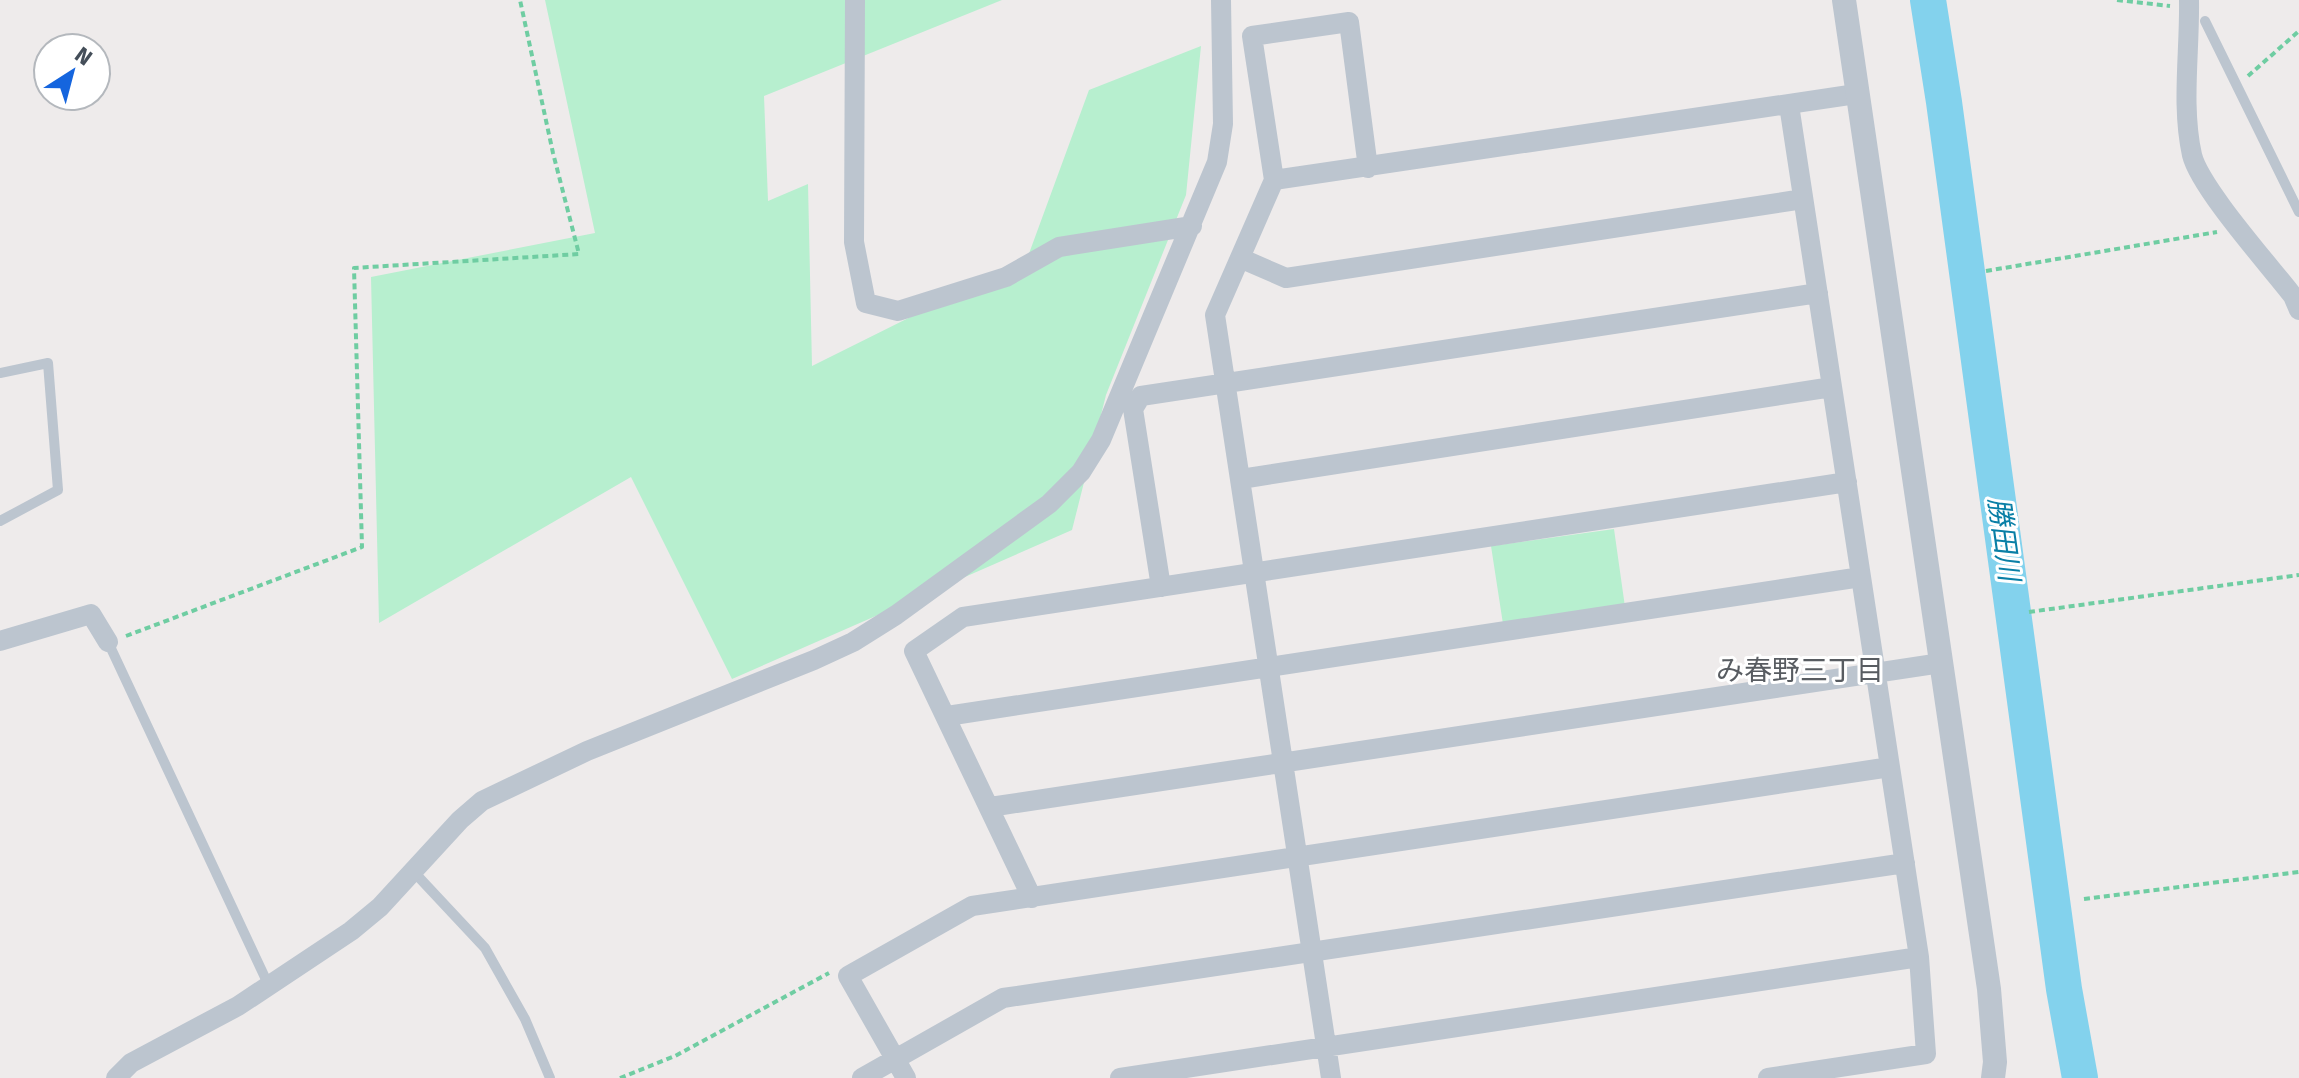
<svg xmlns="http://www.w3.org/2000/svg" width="2299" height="1078" font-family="'Fira Sans','Noto Sans JP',sans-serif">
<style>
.green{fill:#b7efcf}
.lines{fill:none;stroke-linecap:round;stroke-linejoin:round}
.river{stroke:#83d2ed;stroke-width:36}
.path{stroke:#6fcda2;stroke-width:4;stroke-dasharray:6 4;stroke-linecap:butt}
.service{stroke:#bcc5cf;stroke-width:10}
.minor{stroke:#bcc5cf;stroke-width:20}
.tertiary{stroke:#bcc5cf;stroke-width:24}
.labels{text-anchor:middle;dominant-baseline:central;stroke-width:6;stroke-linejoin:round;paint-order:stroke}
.water-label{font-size:28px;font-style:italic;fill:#097fa6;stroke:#fff}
.neighbourhood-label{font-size:28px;fill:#585c61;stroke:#fff}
</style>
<rect width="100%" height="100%" fill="#eeebeb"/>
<path class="green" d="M545,0H1002L764,96L768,201L808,184L812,366L1027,259L1089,90L1201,46L1186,195L1106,395L1072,530L732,679L631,477L379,623L371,277L595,233Z
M1614,529L1625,607L1503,624L1491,546Z"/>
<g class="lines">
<path class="river" d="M1928,0L1944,102L2064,989L2080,1078"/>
<path class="path" d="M2117,0L2170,6
M2248,76L2299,31
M1986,271L2217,232
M2029,612L2299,575
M126,636L362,547L354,268L579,254L553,153L520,0
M2084,899L2299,872
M620,1078L675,1056L829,973"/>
<path class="service" d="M2205,21L2299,212
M0,373L48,363L58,490L0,521
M108,642L269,986
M413,871L485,948L525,1019L550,1078"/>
<path class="minor" d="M855,0L854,242L866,303L898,311L1006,277L1059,247L1192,226
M2189,0C2190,51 2181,105 2192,155C2200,188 2270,266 2293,296L2299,310
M1274,180L1856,94
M1240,258L1286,278L1803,199
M1241,479L1832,387
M1161,587L1133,409L1141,396L1818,293
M0,641L91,614L108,642
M947,716L1861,577
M990,807L1941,663
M1032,898L914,651L963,617L1847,482
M116,1078L131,1063L238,1006L351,931L380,907L460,820L482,801L587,751L814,660L853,642L896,615L1049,504L1081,472L1101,440L1217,162L1223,124L1221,0
M862,1078L1003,998L1905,863
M906,1078L848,976L972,906L1890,767
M1120,1078L1919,957
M1331,1078L1215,315L1274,180L1252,36L1349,22L1368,168
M1768,1078L1926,1054L1919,957L1789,105"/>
<path class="tertiary" d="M1844,0L1989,989L1995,1062L1993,1078"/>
</g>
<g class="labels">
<g class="water-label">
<text transform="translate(2004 539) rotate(82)">勝田川</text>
</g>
<g class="neighbourhood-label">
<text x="1800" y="670">み春野三丁目</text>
</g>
</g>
<g transform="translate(72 72) rotate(36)"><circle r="38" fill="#ffffff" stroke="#b4b8bd" stroke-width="2"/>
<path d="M0-6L14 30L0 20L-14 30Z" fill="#1565de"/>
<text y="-12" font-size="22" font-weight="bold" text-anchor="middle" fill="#444e59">N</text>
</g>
</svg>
